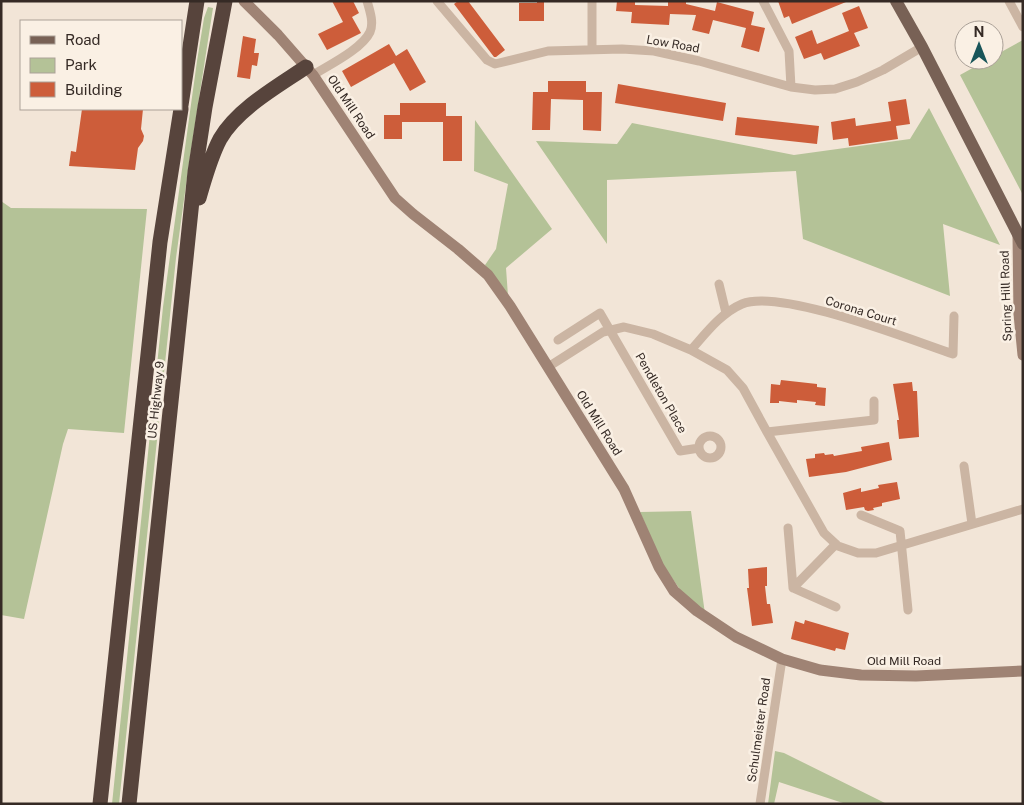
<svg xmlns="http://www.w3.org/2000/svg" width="1024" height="805" font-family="'Public Sans',sans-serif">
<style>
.green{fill:#b4c297}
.building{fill:#cd5d3a}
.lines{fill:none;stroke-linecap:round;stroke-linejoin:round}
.street{stroke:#cbb5a3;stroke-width:9}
.secondary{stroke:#9f8374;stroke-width:11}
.primary{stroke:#786155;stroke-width:12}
.highway{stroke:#57443c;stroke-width:15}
.labels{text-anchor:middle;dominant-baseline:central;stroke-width:5;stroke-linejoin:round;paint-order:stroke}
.street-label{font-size:12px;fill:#352a25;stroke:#faf0e4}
</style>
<rect width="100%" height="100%" fill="#f2e5d7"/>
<path class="green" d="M208,7L213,8L189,163L176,258L119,804H112L163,307L197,61L204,18Z
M1023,40V195L960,75L987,60H994V56Z
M929,108L1000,245L943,224L950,296L803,239L796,171L607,180V244L536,141L617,144L632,123L794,155L910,139Z
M475,120L552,229L506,268L508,296L485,265L496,249L508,184L474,171Z
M1,201L11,208L147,209L124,433L68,429L63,444L24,619L1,615Z
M691,511L705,614L681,591L663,565L640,512Z
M775,751L784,753L887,804H846L779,782L774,804H768Z"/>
<path class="building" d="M332,1H353L359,13L352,17L361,33L327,50L318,34L343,22Z
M458,1H468L505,50L496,57H494L454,4Z
M537,1H544V21H519V3H537Z
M617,1H635V5L668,6V1H686V4L715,11L717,2L754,12L751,25L765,28L759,52L741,47L746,28L713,20L709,34L692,30L696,15L670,14L669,25L631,23L632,12L616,11Z
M778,1H846V2L792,24L789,16L784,18Z
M859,6L868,28L854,33L860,46L824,60L821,53L804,59L795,37L812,30L817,44L849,31L842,13Z
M243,36L256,39L254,53H259L257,66L252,65L250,79L237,77Z
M389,44L396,56L407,49L426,82L410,91L394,63L351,87L342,71Z
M548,81H586V92H602L601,131L583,130V100L551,99L550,130H532L533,92H548Z
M618,84L726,103L723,121L615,103Z
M906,99L910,124L896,126L898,139L849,146L848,138L833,140L831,122L855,118L856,126L891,121L888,102Z
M400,103H446V116H462V161H443V122H402V139H384V115H400Z
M82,109H143L141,129L144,136L143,141L138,148L135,170L69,166L71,151L76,152Z
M737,117L819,126L817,144L735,135Z
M781,380L817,384V387L826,388L825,406L815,405L816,402L797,400V403L779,401V403H770L771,384L780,385Z
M912,382L913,391H917L919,437L899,439L897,420H899L893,384Z
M889,442L892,460L846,472L809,477L806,459L815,458V454L824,453L825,455L833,454L834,456L862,451L861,447Z
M897,482L900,499L882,503V506L873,508L874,510L868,511L865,510L864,507L846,510L843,493L861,488V492L879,488L878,485Z
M767,567V586H765L767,604H770L773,623L752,626L747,588H749L748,569Z
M805,620L849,633L845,650L836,648L835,651L791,639L795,621L804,624Z"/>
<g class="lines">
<path class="street" d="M437,1L487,60L495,64L548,51L622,49L654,51L699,61L791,87L815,90L835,89L857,82L883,70L922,47
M763,1L789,51L791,87
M1009,1L1023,27
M592,50V1
M313,75C329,65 362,49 370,32C374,23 370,11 367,1
M719,284L726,313
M558,340L600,313L680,451L699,448
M691,350C706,333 721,313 742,304C780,288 911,340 953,354L954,316
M548,367L603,332L624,327L653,334L691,350L727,370L743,388L767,432L874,420V401
M767,432L824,533L838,546L858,553H876L1023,509
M699 447a11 11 0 1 1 22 0a11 11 0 1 1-22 0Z
M964,466L972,524
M861,515L900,531L908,610
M788,528L793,588
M793,588L836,544
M793,588L836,607
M760,804L782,659"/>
<path class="secondary" d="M244,1L278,35L313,75L395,198L413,214L458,249L488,275L510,306L624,489L659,567L674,591L697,611L736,637L782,659L820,670L861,675L916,676L1023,671
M1018,235L1019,314L1023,355"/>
<path class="primary" d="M896,1L922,47L1023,244"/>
<path class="highway" d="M181,105L197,1
M199,198C205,178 210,158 220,139C237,109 278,86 306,67
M100,804L160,242L181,109
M129,804L195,172L205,107L225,1"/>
</g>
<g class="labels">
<g class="street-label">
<text transform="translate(673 44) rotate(10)">Low Road</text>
<text transform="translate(351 107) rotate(56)">Old Mill Road</text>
<text transform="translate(1006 296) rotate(-92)">Spring Hill Road</text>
<text transform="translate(861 311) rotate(17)">Corona Court</text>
<text transform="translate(661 393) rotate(60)">Pendleton Place</text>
<text transform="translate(156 400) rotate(-84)">US Highway 9</text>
<text transform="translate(599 423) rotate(58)">Old Mill Road</text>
<text x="904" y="661">Old Mill Road</text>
<text transform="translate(759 730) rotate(-82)">Schulmeister Road</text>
</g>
</g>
<rect width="1024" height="805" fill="none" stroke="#352a25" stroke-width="5"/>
<rect x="20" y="20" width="162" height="90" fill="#faf0e4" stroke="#aba198"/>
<rect x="30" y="36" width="25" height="8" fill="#786155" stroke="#aba198"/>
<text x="65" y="45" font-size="15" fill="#352a25">Road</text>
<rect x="30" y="58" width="25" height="15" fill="#b4c297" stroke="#aba198"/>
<text x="65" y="70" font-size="15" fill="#352a25">Park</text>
<rect x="30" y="82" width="25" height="15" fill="#cd5d3a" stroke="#aba198"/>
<text x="65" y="95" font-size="15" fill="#352a25">Building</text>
<g transform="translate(979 45)"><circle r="24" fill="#faf0e4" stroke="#aba198"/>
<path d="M0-4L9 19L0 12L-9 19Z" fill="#195559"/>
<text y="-8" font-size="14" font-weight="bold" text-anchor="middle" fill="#352a25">N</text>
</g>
</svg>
